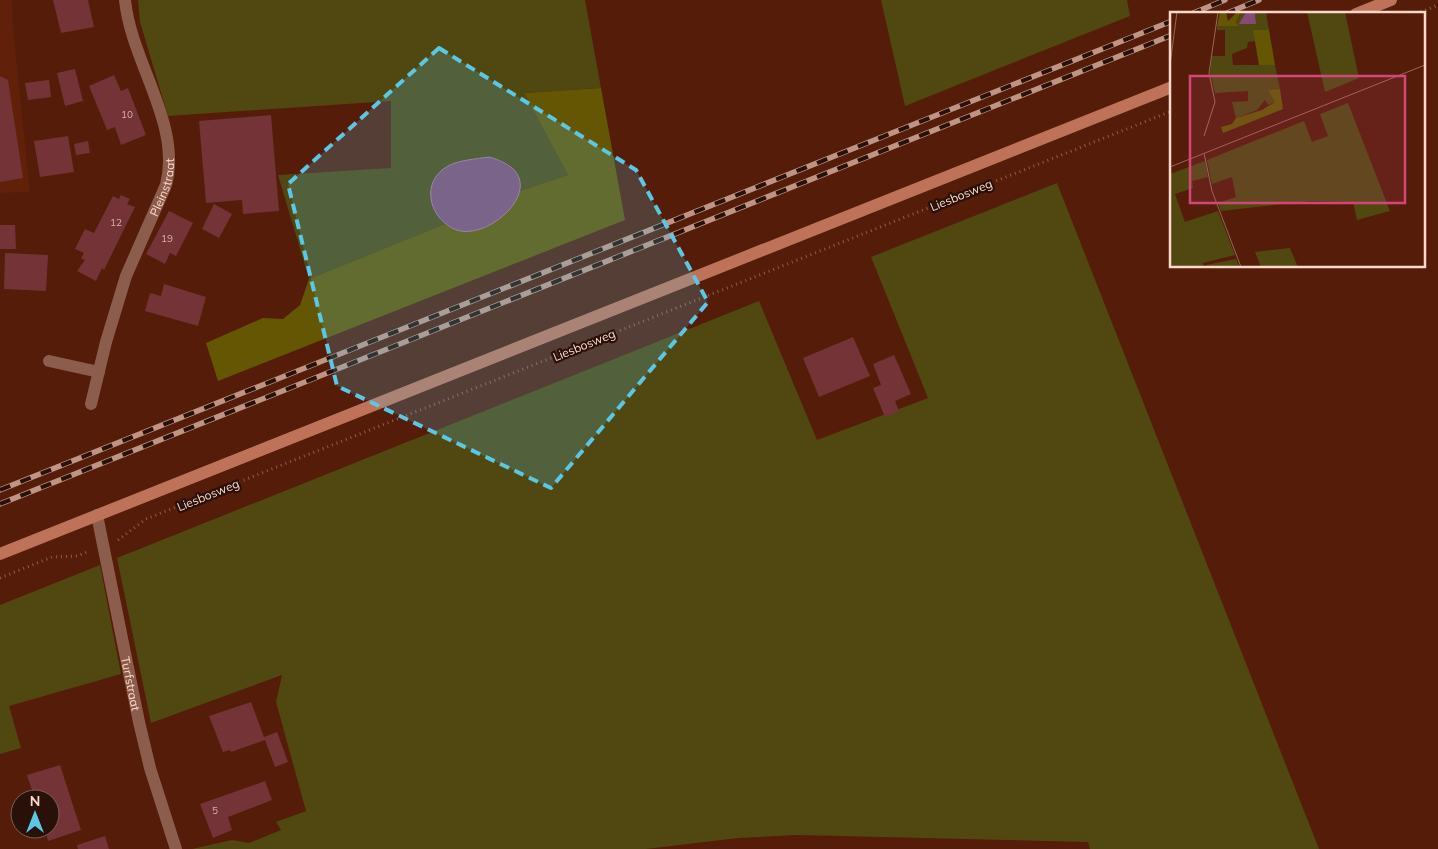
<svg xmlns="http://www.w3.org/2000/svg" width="1438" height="849" font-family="Mulish,sans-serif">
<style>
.built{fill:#60200a}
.green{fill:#514711}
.forest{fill:#645603}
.water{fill:#844c74;stroke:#a8768f}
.building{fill:#743337}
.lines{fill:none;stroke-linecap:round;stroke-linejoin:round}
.path{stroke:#8f5e4d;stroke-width:3;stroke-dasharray:1 4;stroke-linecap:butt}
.street{stroke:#8c5c4c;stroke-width:12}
.secondary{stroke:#bf725a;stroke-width:12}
.rail-casing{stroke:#bf9485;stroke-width:5.5}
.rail{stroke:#291008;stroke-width:4;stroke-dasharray:11;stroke-linecap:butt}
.marked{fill:#5ac8e5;fill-opacity:0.2;stroke:#5ac8e5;stroke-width:4;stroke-dasharray:10 6;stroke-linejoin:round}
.labels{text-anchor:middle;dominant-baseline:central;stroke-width:4.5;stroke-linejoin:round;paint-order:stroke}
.number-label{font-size:10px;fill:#dbb0a8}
.street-label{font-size:12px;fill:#fdd9cd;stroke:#291008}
.inset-road{fill:none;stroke:#986857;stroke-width:1}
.view{fill:#d14878;fill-opacity:0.15;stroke:#d14878;stroke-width:2.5}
.inset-edge{fill:none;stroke:#fdd9cd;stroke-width:2.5}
</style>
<rect width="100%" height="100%" fill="#541c09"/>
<path class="built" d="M0,0H12L13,27L30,192L0,193Z"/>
<path class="green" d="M138,0H585L601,88L524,93L568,175L520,191C517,146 476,157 447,166L445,224L309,279L278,175L391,168V101L168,116L140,22Z
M881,0H1127L1130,16L905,106Z
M1057,183L1319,849H1090L1088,842L798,835L738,838L646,849H192L232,840L249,843L281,830L276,822L306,811L276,702L282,675L151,723L117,558L759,301L817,440L928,398L871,257Z
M100,565L121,674L9,706L21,748L0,754V605Z"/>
<path class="forest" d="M601,88L625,220L218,381L206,343L263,318L283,319L300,305L309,279L445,224L455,230L483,228L505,214L520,191L568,175L524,93Z"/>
<path class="water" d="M489,157C563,176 487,248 452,228C428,215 421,181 448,166C459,160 476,159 489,157Z"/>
<path class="building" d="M53,0H88L94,27L61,33Z
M75,69L83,101L65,106L57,73Z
M114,75L121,91L128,88L146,135L121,145L115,127L107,130L89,86Z
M0,76L8,80L23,178L0,182Z
M49,80L51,97L28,100L25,83Z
M271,115L279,211L243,214L242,200L206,203L199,121Z
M68,136L74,172L40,177L34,141Z
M88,141L90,153L76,155L74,144Z
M121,195L130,199L127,204L135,207L104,270L102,268L96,281L77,271L85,260L81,258L84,253L75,249L85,229L94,233L113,196L119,199Z
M214,204L232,214L219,238L202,229Z
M169,211L193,223L176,256L170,253L165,264L146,254Z
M0,225H15L16,249H0Z
M5,253L48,255L46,291L4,289Z
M164,284L206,297L198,326L145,311L150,293L161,296Z
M853,337L870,376L819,397L803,358Z
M894,355L911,394L895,401L899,411L885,417L873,388L881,385L873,364Z
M251,702L264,737L277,732L288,762L275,767L265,740L231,752L230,750L223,752L209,716Z
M60,765L81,830L48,841L45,829H50V799H35L27,775Z
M265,781L272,800L228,817L232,830L213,838L200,804Z
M105,836L109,849H78L77,845Z"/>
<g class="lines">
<path class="path" d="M1416,14L1438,5
M118,540L146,519L1172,111
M0,578L52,557L77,556L87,552"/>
<g class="street">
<path d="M49,361L99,372"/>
<path id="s1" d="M91,404L106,342L126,276L166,185C182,124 131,62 125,0"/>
<path id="s2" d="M97,515L139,722L150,768L176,849"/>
</g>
<path class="secondary" d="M1356,14L1391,0
M0,554L1172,87"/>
<g class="rail-casing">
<path id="rail" d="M1191,14L1225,0
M1225,14L1259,0
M0,490L1172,21
M0,504L1172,35"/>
</g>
<use href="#rail" class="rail"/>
</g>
<path class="marked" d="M439,48L636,170L708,302L551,488L337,386L288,184Z"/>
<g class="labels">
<g class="number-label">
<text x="127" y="114">10</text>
<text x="116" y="222">12</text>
<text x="167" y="238">19</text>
<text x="215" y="810">5</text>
</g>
<g class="street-label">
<text stroke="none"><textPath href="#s1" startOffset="229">Pleinstraat</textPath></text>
<text transform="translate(961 195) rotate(-22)">Liesbosweg</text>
<text transform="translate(584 345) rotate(-22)">Liesbosweg</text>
<text transform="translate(208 495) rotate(-22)">Liesbosweg</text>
<text stroke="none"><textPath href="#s2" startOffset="172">Turfstraat</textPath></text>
</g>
</g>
<g transform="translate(1170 12)">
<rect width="255" height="255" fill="#541c09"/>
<path d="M71,0H76L70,12L86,10L85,0H96L99,18H84L85,29L78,30L77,36L62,42L63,53H105L110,77L99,78L105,90L98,93L95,88L87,98L66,106L62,90L78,89V79L45,81L40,60L42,44H55V18H47V14H68L66,10ZM137,0H175L189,66L155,80ZM178,91L220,199L187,208L183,190L139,189L51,199L48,191L66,185L62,165L42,172L37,148L134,109L142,130L158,124L150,102ZM35,149L38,165L22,169L23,176L5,182L15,210L48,199L65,243L33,251L34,255H0V162ZM120,236L128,255H91L85,240ZM66,247L70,255H37L36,253Z" fill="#514711"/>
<path d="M50,0H56L58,9L67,0H71L66,10L69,14H47ZM83,18H99L105,53H89ZM110,77L113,97L53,121L51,115L62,112L66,106L92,98L105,90L98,78Z" fill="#645603"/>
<path d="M76,0H85L86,12H69Z" fill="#844c74"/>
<path class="inset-road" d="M0,53L7,0M34,124L45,90L39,61L48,0M34,141L42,179L71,255M0,155L255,53"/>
<path class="view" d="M20,64H235V191H20Z"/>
<rect width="255" height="255" class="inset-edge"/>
</g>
<g transform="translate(35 814)"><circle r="24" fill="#291008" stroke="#7e6057"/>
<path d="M0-4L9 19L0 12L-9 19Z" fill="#5ac8e5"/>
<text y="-8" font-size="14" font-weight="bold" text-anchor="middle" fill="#fdd9cd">N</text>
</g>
</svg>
